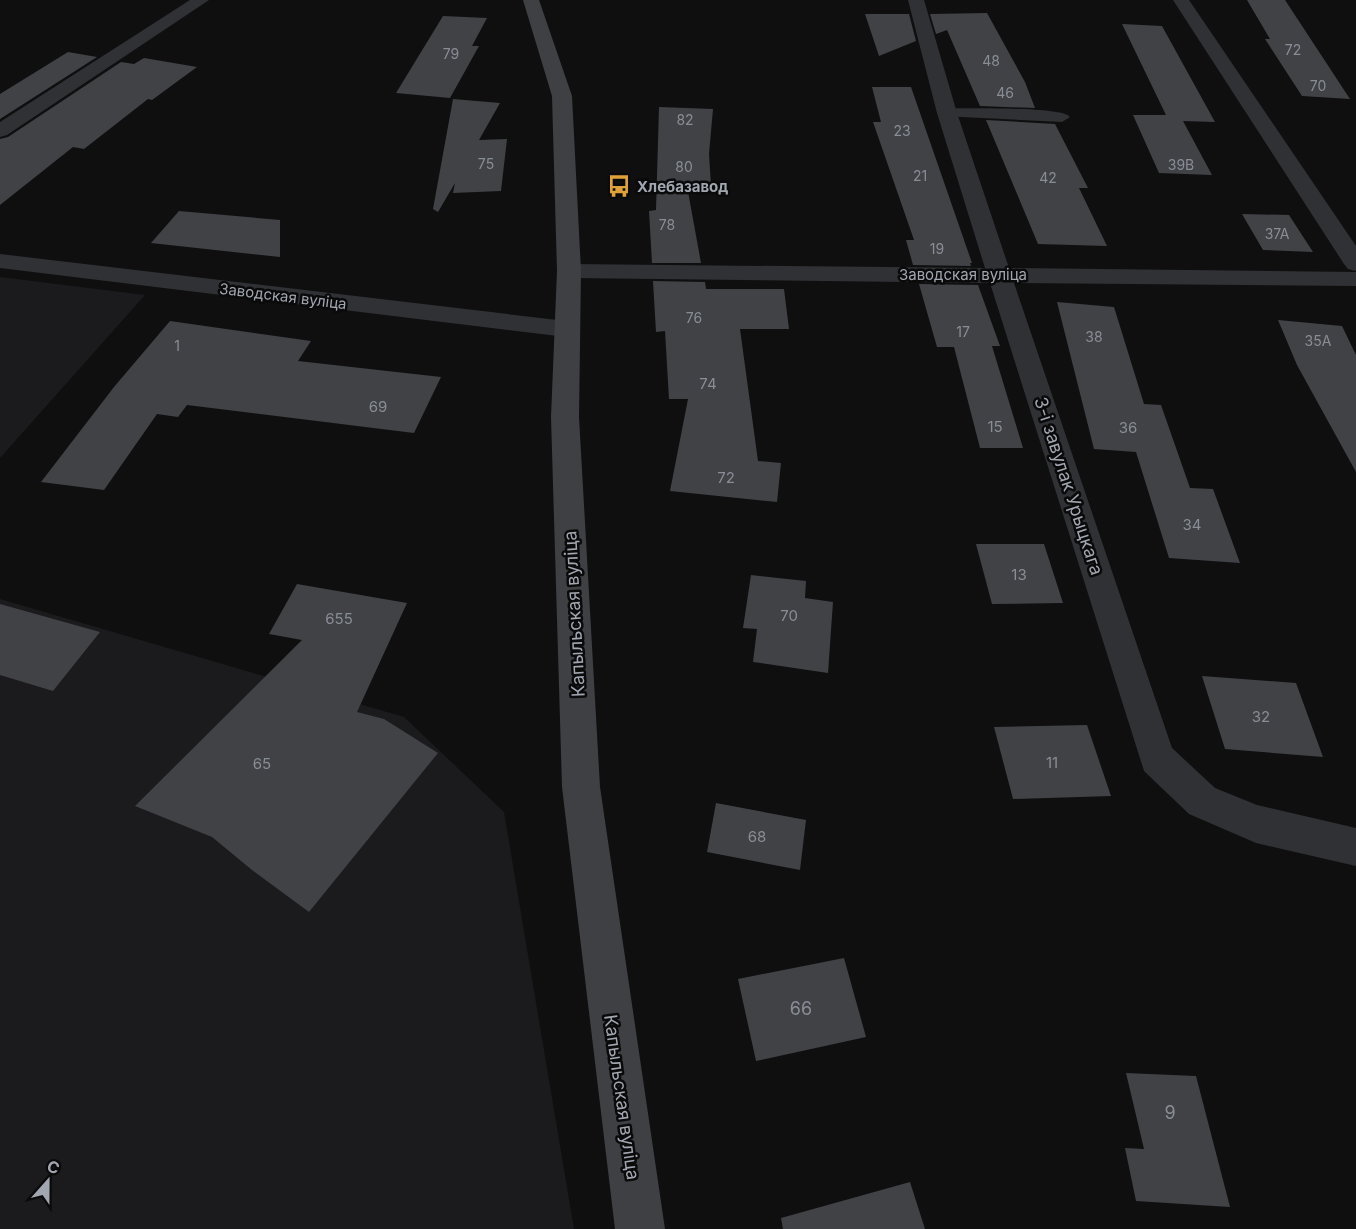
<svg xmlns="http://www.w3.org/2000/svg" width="1356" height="1229" font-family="Inter,sans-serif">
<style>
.built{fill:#1b1b1d}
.building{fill:#404246}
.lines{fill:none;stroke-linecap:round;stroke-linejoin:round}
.service{fill:#303135;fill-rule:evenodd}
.minor{fill:#303135;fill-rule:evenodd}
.secondary{fill:#3f4044;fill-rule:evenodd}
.labels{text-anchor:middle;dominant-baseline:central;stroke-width:5;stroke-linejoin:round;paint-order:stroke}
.far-number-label{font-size:14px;fill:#898d96}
.far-poi-label{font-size:15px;font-weight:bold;fill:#a1a6b0;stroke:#0a0a0b;text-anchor:start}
.far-street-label{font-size:15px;fill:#a1a6b0;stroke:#0a0a0b}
.number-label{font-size:15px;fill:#898d96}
.street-label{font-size:18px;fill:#a1a6b0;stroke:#0a0a0b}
.near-number-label{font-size:18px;fill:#898d96}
</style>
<rect width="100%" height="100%" fill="#0f0f10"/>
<path class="built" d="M0,277L145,295L0,458Z
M0,599L404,717L504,812L574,1229H0Z"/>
<path class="building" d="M1247,0H1285L1350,99L1302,96L1265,39H1270Z
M987,13L1025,82L1035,108L980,106L947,30L936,34L930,14Z
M865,14H909L916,41L879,56Z
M443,16L487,18L472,46H479L450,98L396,93Z
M1122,24L1162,26L1215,122L1183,121L1212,175L1159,173L1133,115H1166Z
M68,52L97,57L0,119V94Z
M144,58L197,67L152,100L148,99L84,149L73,147L0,205V139L8,137L121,62L134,64Z
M872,87H911L972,263H970L971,266L913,265L906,240H914L873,122H881Z
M453,99L500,103L479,140L507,139L501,191L453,193L455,183L438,212L433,209Z
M659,107L713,109L709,154L711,186H687L701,263H652L649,211L656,210Z
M986,120L1055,124L1088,188H1079L1107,246L1038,244Z
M179,211L280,220V257L151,243Z
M1242,214L1289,215L1313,252L1263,250Z
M653,281L705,282L706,289H784L789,329H740L758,461L781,463L777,502L670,491L688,399H669L665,331L656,332Z
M919,284L978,285L1000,346H992L1023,448H980L954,347H937Z
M1057,302L1114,307L1144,404L1161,405L1190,488L1213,489L1240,563L1169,558L1136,452L1094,449Z
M1278,320L1342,326L1356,355V472L1297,365Z
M170,321L311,341L298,361L441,377L414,433L187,405L178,417L157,414L104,490L41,482L114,387Z
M976,544H1044L1063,603L992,604Z
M751,575L806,581L805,598L833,602L828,673L753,662L757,629L743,628Z
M297,584L407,603L357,712L384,719L438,753L309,912L252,870L212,837L135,806L302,640L269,634Z
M0,604L100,632L53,691L0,675Z
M1202,676L1296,683L1323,757L1225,749Z
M1087,725L1111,796L1013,799L994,727Z
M716,803L806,820L800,870L707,852Z
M844,958L866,1037L756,1061L738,979Z
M1126,1073L1196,1076L1230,1207L1136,1201L1125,1148L1144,1149Z
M910,1182L925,1229H783L781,1218Z"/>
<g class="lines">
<path class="service" d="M947,108C966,109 1061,106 1070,117L1062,122L941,116L939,113Z"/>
<path class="minor" d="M190,0H209L7,135L0,137V122Z
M908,0H924L957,113L1009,268L1356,272V286L1014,283L1172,748L1215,788L1257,805L1356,828V866L1256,843L1189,814L1144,771L990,283L569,278L561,276L557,271L561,266L569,264L985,268L937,113Z
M1173,0H1189L1356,246V271L1348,269L1344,264Z
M0,254L566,321L575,323L579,329L575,335L566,337L0,268Z"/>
<path class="secondary" d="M523,0H539L572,96L581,271L579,417L600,787L665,1229H615L562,787L551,417L557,271L552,96Z"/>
</g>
<defs>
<g id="bus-bare" transform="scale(1.8)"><path d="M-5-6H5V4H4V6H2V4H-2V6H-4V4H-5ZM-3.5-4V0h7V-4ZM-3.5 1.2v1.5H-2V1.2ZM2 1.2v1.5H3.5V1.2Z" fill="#dea138" stroke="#0a0a0b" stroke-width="2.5" paint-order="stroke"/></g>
</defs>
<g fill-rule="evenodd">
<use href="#bus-bare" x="619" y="186"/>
</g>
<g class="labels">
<g class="far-number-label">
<text x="1293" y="49">72</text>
<text x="451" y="53">79</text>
<text x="991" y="60">48</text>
<text x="1318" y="85">70</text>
<text x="1005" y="92">46</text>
<text x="685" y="119">82</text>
<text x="902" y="130">23</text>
<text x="486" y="163">75</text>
<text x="1181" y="164">39В</text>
<text x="684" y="166">80</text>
<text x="920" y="175">21</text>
<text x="1048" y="177">42</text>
<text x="667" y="224">78</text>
<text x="1277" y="233">37А</text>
<text x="937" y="248">19</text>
<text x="694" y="317">76</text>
<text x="963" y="331">17</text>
<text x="1094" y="336">38</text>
<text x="1318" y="340">35А</text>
<text x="177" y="345">1</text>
</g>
<g class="far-poi-label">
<text x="637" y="186">Хлебазавод</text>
</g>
<g class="far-street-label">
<text x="963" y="274">Заводская вуліца</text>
<text transform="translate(283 296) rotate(7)">Заводская вуліца</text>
</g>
<g class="number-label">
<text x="708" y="383">74</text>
<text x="378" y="406">69</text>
<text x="995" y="426">15</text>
<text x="1128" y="427">36</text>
<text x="726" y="477">72</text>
<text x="1192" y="524">34</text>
<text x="1019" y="574">13</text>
<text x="789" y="615">70</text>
<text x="339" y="618">655</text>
<text x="1261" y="716">32</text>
<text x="1052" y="762">11</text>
<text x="262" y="763">65</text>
<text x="757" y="836">68</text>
</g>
<g class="street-label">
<text transform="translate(1069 486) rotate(72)">3-і завулак Урыцкага</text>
<text transform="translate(574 614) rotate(-93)">Капыльская вуліца</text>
<text transform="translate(622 1097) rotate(82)">Капыльская вуліца</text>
</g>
<g class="near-number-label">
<text x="801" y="1008">66</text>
<text x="1170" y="1112">9</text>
</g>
</g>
<g transform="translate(48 1181) rotate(21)" stroke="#0a0a0b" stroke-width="4.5" paint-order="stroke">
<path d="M0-4.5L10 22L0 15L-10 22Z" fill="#a1a6b0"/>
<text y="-9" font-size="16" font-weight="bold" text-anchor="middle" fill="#a1a6b0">С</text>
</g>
</svg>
